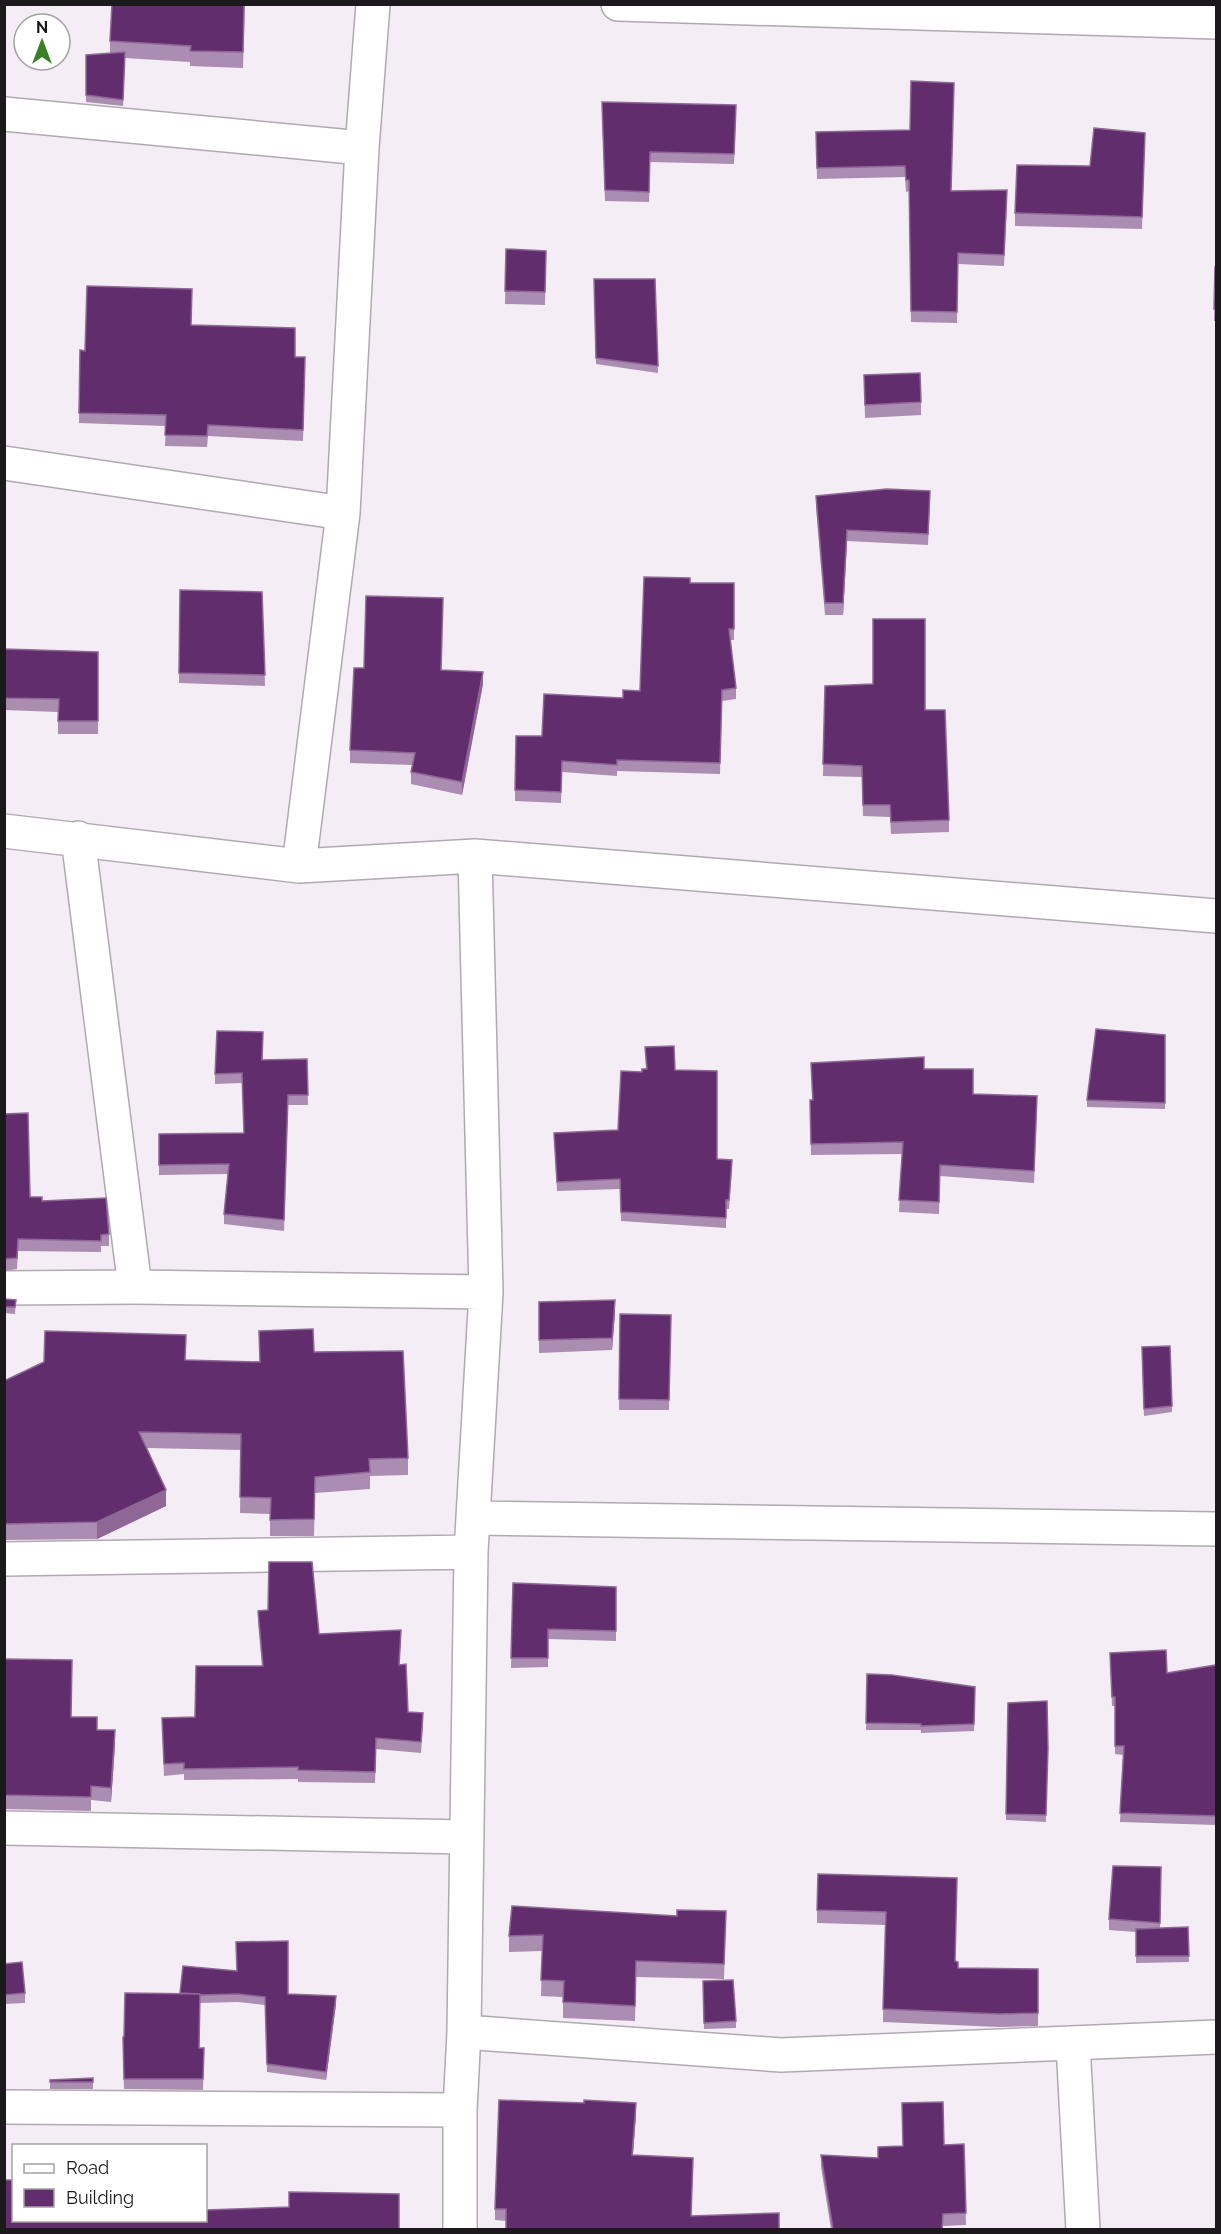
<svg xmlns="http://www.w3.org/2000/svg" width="1221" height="2234" font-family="Raleway,sans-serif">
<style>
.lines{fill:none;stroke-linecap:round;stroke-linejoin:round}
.minor-casing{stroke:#b0a9b1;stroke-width:36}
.minor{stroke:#fff;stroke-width:33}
.wall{fill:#ab8db1}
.shaded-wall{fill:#8e6796}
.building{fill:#622d6d;stroke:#8e6796;stroke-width:1.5}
</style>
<rect width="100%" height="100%" fill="#f4edf5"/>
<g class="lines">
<g class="minor-casing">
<path id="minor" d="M618,4L1216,22
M4,114L362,148
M4,463L343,513
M4,831L299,866L475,856L1216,916
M78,838L135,1287
M299,866L343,513L362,148L373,4
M4,1288L135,1287L486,1292
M473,1518L1216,1529
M4,1559L471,1552
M4,1828L466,1837
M464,2032L781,2055L1216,2037
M1073,2044L1083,2230
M4,2107L460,2110
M460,2230V2110L464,2032L471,1552L486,1292L475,856"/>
</g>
<use href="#minor" class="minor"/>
</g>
<path class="wall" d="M245,4L243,68L190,66V62L125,58L123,106L86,102V55L110,53V41Z
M602,112L736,115L734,164L650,162L649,202L605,201Z
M910,130L951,191L1007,201L1004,266L958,264L957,323L911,322L909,191L906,192L905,177L817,179L816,132Z
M1145,133L1142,229L1015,226V213Z
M506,249L546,251L545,305L505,304Z
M1215,267H1216V321H1214Z
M594,279H655L658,373L596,364Z
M191,325L295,357H305L303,441L208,436L207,447L165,446L166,426L79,423L80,350L85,351Z
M864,375L921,402V415L865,418Z
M816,496L930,503L928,545L847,541L843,615H825L816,507Z
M690,583H734V640H730L736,688V699L722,701L720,774L617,771V776L562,772L561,803L515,801V790L542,736L640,691Z
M180,590L262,592L265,686L179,683Z
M4,649L98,652V734H58V712L4,710Z
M441,670L483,684L462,795L411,784V772L413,765L350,763V750Z
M825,686L925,710L949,820V832L891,834L890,817L863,816L862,777L823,776Z
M1165,1035V1109L1087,1107V1100Z
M645,1047L675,1070L717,1159L732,1169L729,1209H726V1228L621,1221L620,1189L557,1191L554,1133L618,1130L642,1072L646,1069Z
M307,1059L308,1105H288L284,1231L224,1224V1214L228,1174L159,1175V1134L244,1133L242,1083L215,1084V1074L262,1060Z
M811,1063L924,1069L973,1094L1037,1108L1034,1183L940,1176L939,1214L899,1212L902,1154L811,1155L810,1100H812Z
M4,1114L30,1197L42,1201L109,1234V1246H101V1252L18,1251L17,1269L4,1271Z
M4,1299L16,1300L15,1314L4,1313Z
M539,1302L615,1313L612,1350L539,1353Z
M620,1314L671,1315L669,1410H619Z
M1170,1346L1172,1412L1144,1416L1142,1347Z
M314,1352L408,1458V1475L370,1476V1489L315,1493L314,1536H270V1514L240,1513L241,1450L147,1448L166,1506L97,1539L5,1540L4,1539V1381L185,1360L260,1362Z
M513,1583L616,1587V1641L548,1639V1667L511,1668Z
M258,1611L319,1634L401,1642L399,1665L408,1712L423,1725L421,1753L376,1749L375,1783L298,1782V1779L184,1780V1774L164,1776L162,1718L195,1717L262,1666L258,1622Z
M1110,1653L1167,1673L1216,1665V1825L1120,1822L1123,1755L1115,1754V1706H1112Z
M4,1659L71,1717L97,1730L115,1745L111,1802L91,1800V1811L4,1809Z
M867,1674L975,1687L974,1731L921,1733V1730H866Z
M1047,1701L1046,1822L1006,1820L1008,1703Z
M1161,1867L1160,1928L1188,1927L1189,1962L1136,1963V1932L1109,1930V1919Z
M957,1878L955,1961L958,1968L1038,1969V2026L999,2027L883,2022L885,1925L817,1923V1910Z
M726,1911L724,1979L636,1977L635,2021L563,2018V1997L541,1996L542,1951L509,1952V1936L677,1916Z
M4,1964L25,1993V2003L4,2004Z
M703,1981L736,2021V2028L704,2029Z
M125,1993L288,1994L336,2004L326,2080L267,2072L265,2005L238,2002L200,2003L199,2048H204L203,2090L124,2089L123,2048L124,2037Z
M93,2078V2089H50V2080Z
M584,2103L636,2115L633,2155L506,2221L495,2220V2209Z
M964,2144L966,2225L943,2226V2229H831L821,2167V2155L878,2158L944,2145Z"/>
<path class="shaded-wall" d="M847,530V541L843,615V603Z
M483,672V684L462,795V782Z
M615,1300V1313L612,1350V1338Z
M166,1490V1506L97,1539V1522Z
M115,1730V1745L111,1802V1788Z
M336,1996V2004L326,2080V2072Z
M636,2103V2115L632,2166V2155Z"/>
<path class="building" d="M112,4H244L243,52L190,51L191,46L110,41Z
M125,52L123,100L86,95V55Z
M911,81L954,83L951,191L1007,190L1004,255L958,253L957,312L911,311L909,180H906L905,166L817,168L816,132L910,130Z
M602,102L736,105L734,154L650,152L649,192L605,190Z
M1094,128L1145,133L1142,217L1015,213L1017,165L1090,166Z
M506,249L546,251L545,292L505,291Z
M1215,267H1216V309H1214Z
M594,279H655L658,366L596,358Z
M87,286L192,289L191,325L295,328V357H305L303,430L208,425L207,436L165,435L166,415L79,413L80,350L85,351Z
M920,373L921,402L865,405L864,375Z
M887,489L930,491L928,534L847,530L843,603H825L816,496Z
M644,577L690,578V583H734V629H729L736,688L722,690L720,763L617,760V765L562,761L561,792L515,790L516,736H542L544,694L623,698V690L640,691Z
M180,590L262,592L265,675L179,673Z
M366,596L443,598L441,670L483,672L462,782L411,772L415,753L350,750L354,668H364Z
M873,619H925V710H945L949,820L891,822L890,805H863L862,766L823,764L825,686L873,684Z
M4,649L98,652V721H58L59,699L4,698Z
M1096,1029L1165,1035V1103L1087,1100Z
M217,1031L263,1032L262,1060L307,1059L308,1095H288L284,1220L224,1214L229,1164L159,1165V1134L244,1133L242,1073L215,1074Z
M674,1046L675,1070L717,1071V1159L732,1160L729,1200H726V1218L621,1212L620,1179L557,1182L554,1133L618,1130L621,1071L642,1072V1069H647L645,1047Z
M924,1057V1069H973V1094L1037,1096L1034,1171L940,1165L939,1202L899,1200L903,1142L811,1144L810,1100H813L811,1063Z
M28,1113L30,1197H42V1201L106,1198L109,1234L101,1235V1241L18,1239L17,1258L4,1259V1114Z
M4,1299L16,1300L15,1307H4Z
M615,1300L612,1338L539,1340V1302Z
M620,1314L671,1315L669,1400L619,1399Z
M313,1329L314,1352L403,1351L408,1458L369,1459L370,1472L315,1477L314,1519L270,1520L271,1498L240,1497L241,1434L139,1432L166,1490L97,1522L5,1524L4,1522V1381L44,1362L45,1331L186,1335L185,1360L260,1362L259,1331Z
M1170,1346L1172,1406L1144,1409L1142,1347Z
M269,1562H312L319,1634L401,1630L399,1665L406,1664L408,1712L423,1713L421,1742L376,1738L375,1772L298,1770V1767L184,1769V1763L164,1764L162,1718L195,1717L196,1666H263L258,1611L268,1610Z
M513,1583L616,1587V1631L548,1629V1658H511Z
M1166,1650L1167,1673L1216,1665V1816L1120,1813L1124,1746H1115V1697H1112L1110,1653Z
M4,1659L72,1660L71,1717H97V1730H115L111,1788L91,1786V1797L4,1795Z
M867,1674L892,1675L975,1687L974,1724L921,1726V1724L866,1723Z
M1047,1701L1048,1748L1046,1815L1006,1814L1008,1703Z
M1113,1866L1161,1867L1160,1923L1109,1919Z
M818,1874L957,1878L955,1961L958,1962V1968L1038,1969V2013L999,2014L883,2009L886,1912L817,1910Z
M512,1906L677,1916V1910L726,1911L724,1964L636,1961L635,2006L563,2002L564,1981L541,1980L543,1935L509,1936Z
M1188,1927L1189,1956H1136V1929Z
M288,1941V1994L336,1996L326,2072L267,2064L265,1997L238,1994L200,1995V1994L180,1993L183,1966L237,1971L236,1942Z
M22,1962L25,1993L4,1995V1964Z
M733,1980L736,2021L704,2023L703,1981Z
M125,1993L200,1994L199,2048H204L203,2079H124L123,2037H124Z
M93,2078V2082H50V2080Z
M499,2100L584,2103V2100L636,2103L632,2155L693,2158L691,2216L779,2213V2229H506V2209H495Z
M943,2102L944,2145L964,2144L966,2213L943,2214L942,2229H833L821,2155L878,2158V2147L903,2146L902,2103Z
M4,2180H14V2220H206V2210L289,2207V2192L399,2194V2229H4Z"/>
<rect width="1221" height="2234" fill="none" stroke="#1b191c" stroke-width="12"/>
<rect x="12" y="2144" width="195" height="78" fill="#ffffff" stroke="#a4a3a4" stroke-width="1.5"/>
<rect x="24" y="2164" width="30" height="9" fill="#ffffff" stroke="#a4a3a4" stroke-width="1.5"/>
<text x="66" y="2174" font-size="18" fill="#1b191c">Road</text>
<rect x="24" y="2189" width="30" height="18" fill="#622d6d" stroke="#a4a3a4" stroke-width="1.5"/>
<text x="66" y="2204" font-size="18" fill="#1b191c">Building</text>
<g transform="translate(42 42)"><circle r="28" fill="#ffffff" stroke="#a4a3a4" stroke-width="1.5"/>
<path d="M0-4.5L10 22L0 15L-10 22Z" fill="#378027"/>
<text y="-9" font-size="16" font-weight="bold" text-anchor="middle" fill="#1b191c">N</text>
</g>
</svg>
